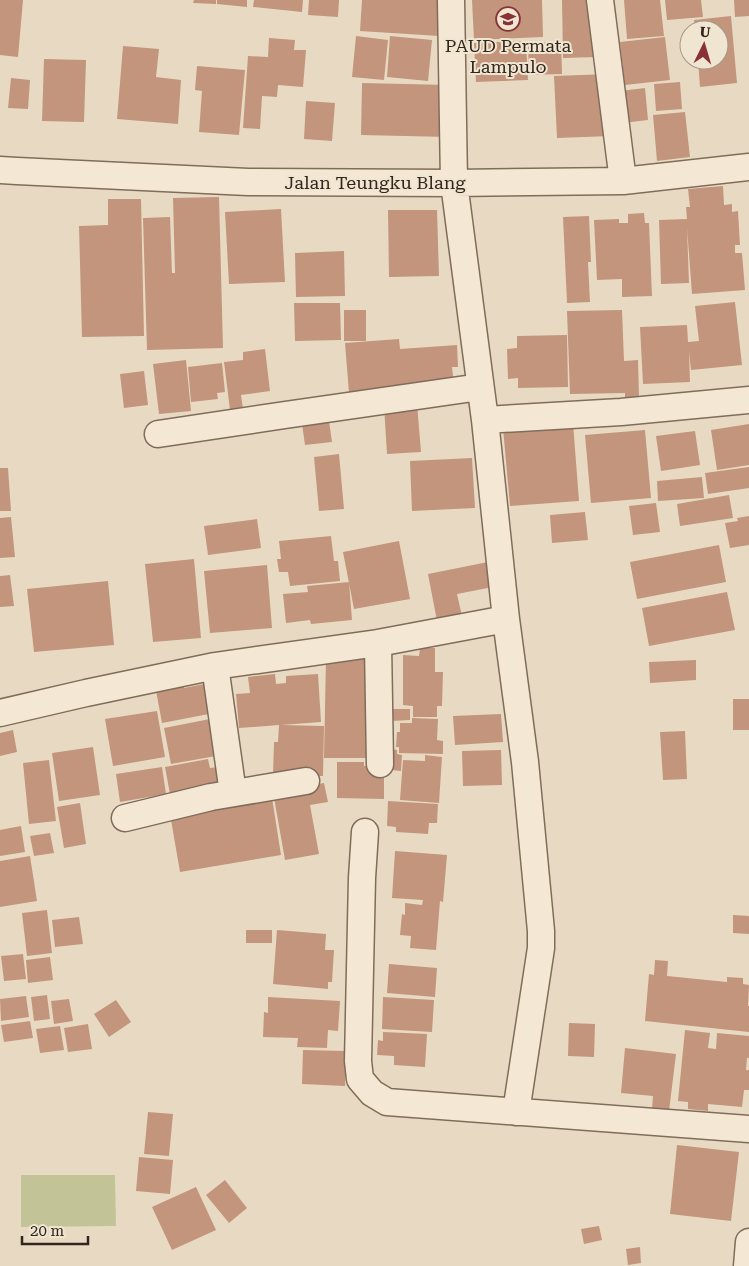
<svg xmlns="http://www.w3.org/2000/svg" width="749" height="1266" font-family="'Roboto Serif',serif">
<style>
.green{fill:#c2c497}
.building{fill:#c2957c}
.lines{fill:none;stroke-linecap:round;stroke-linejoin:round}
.street-casing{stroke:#806c5b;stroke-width:29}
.street{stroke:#f4e8d4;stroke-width:26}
.labels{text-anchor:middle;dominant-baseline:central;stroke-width:4;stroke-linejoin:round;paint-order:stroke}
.poi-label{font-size:18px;fill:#31261e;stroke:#f0e5d0}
.street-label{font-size:18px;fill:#31261e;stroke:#f0e5d0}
</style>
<rect width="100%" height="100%" fill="#e8dac2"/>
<path class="green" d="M21,1175H115L116,1226L21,1227Z"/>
<path class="building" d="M0,0H23L18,57L0,55Z
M194,0H216V4L193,3Z
M217,0H247V7L217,4Z
M254,0H303L302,12L253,7Z
M309,0H339L338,17L308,15Z
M362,0H441L439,36L360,31Z
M472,0H542L543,37L474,40Z
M562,0H597L598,57L563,58Z
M624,0H660L664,36L627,39Z
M665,0H701L703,17L667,20Z
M734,0H749V16L735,17Z
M731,16L737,83L700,87L698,60H719V30H695L694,20Z
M356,36L388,40L384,80L352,77Z
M390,36L432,40L428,81L387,77Z
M665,37L670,80L625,85L620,42Z
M269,38L295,40L294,50H306L303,87L278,85L277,97L262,96L260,129L243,128L248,56L268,57Z
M526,41L528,80L476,82L474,43Z
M561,42L562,74L529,75L528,43Z
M123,46L159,49L156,77L181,80L178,124L117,119Z
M44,59L86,60L84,122L42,121Z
M197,66L245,70L239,135L199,132L202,91L195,90Z
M609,74L611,136L557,138L554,76Z
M11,78L30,80L28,109L8,108Z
M680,82L682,109L656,111L654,84Z
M362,83L449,85L448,137L361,135Z
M645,88L648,120L623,123L620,91Z
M306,101L335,103L332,141L304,139Z
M685,112L690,157L657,161L653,115Z
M723,186L724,205L732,204V212L738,211L740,245H735V253H742L745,290L692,294L687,228L689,283L661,284L659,220L687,219L686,207H690L688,189Z
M219,197L223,348L147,350L143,218L170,217L172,273H175L173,198Z
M108,199H141L144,336L82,337L79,226L108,225Z
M281,209L285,282L229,284L225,212Z
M388,210H437L439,276L389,277Z
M644,213L645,223H649L652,296L622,297V279L597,280L594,220L619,219V223H628V214Z
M589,216L591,262H588L590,302L567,303L563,217Z
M344,251L345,296L296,297L295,253Z
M735,302L742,365L691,370L689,352L690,382L643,384L640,327L687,325L688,342L699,341L695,306Z
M294,303H340L341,340L295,341Z
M344,310H366V341H344Z
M622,310L624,361L638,360L639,397H625V393L570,394L567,311Z
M567,335L568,387L518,388V378L508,379L507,349L517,348V336Z
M399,339L400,349L457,345L458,367H452L454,385L349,393L345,343Z
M265,349L270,391L241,395L243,409L230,410L224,362L243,360V352Z
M186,360L191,411L159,414L153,364Z
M222,363L225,392L217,393L218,399L191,402L188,367Z
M144,371L148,405L124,408L120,374Z
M417,404L421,452L387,454L384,406Z
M328,414L332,442L305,445L301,417Z
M573,423L579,501L510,506L503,428Z
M749,424V465L717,470L711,430Z
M645,430L651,498L591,503L585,435Z
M695,431L700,465L661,471L656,436Z
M339,454L344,509L319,511L314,457Z
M472,458L475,508L412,511L410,461Z
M749,467V488L708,494L705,473Z
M0,468H8L11,511H0Z
M702,477L704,498L658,501L657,481Z
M729,495L733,518L680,526L677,504Z
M656,503L660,532L633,535L629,506Z
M585,512L588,540L552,543L550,515Z
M749,516V545L730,548L725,523L738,521L737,518Z
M11,517L15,557L0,558V518Z
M257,519L261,548L208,555L204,526Z
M331,536L334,561H338L340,581L290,586L288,572H279L277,559H281L279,541Z
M399,541L410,599L354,609L343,552Z
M719,545L726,582L637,599L630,562Z
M194,559L201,638L153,642L145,564Z
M488,562L493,587L457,594L462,616L437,621L428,574Z
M267,565L272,628L210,633L204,571Z
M10,575L14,606L0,607V576Z
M108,581L114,645L34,652L27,589Z
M349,582L352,620L311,624L310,620L286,623L283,594L308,592L307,586Z
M727,592L735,630L649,646L642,608Z
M420,648H435V672H443L442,706H437V717H413V706L403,705V655L419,656Z
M326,658L372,659L371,758H324Z
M696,660V680L650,683L649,662Z
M275,674L276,684L286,683V676L318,674L321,722L281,725L324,726L323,776L273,775L274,742H278L279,725L239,728L236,694L250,693L248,677Z
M182,679L184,688L204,684L209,714L162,723L155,685Z
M733,699H749V730H733Z
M391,709H410V720L391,721Z
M157,711L165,757L113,766L105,719Z
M501,714L503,742L455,745L453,716Z
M412,718L438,719L437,740L443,741V754L399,753V747H396L397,732H400V723H412Z
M210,719L216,756L171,764L164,728Z
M13,730L17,752L0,756V733Z
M685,731L687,779L663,780L660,732Z
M93,747L100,795L59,801L52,753Z
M392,749L397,750V754L402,755L401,771L391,770Z
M501,750L502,785L463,786L462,751Z
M425,755L442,757L439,803L400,800L403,760L425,761Z
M208,759L210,768L218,767L221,785L170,794L165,767Z
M49,760L56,821L29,824L23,763Z
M337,762H364V766H384V799L337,798Z
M162,767L166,794L120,802L116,774Z
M324,783L328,802L310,805L319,854L285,860L273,792Z
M272,798L281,855L180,872L170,814Z
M388,801L438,804L437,823H429L428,834L396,832V827L387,826Z
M80,803L86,844L64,848L57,807Z
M21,826L25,852L0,856V830Z
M50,833L54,853L34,856L30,836Z
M395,851L447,855L443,902L440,901L436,950L410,948L411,936L400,935L402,914L405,915V903L422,905L423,900L392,898Z
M30,856L37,901L0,907V861Z
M47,910L52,953L27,956L22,913Z
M733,915L749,916V934L733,933Z
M79,917L83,944L55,947L52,920Z
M246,930H272V943H246Z
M277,930L326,934L325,950H334L332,982H328V989L273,984Z
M23,954L26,979L4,981L1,956Z
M50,957L53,980L28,983L26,960Z
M655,960L668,961L667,976L727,982V977L743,978V984L749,985L748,1006H749V1032L645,1021L649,974L654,975Z
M389,964L437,968L435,997L387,993Z
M47,995L50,1019L34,1021L31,997Z
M26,996L29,1017L1,1021L0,999Z
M268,997L340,1001L338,1031L328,1030L327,1048L297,1047L298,1038L263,1037L264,1012L268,1013Z
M383,997L434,1000L432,1032L382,1029Z
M69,999L73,1021L54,1024L51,1001Z
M116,1000L131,1022L109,1037L94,1014Z
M30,1021L33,1038L4,1042L1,1025Z
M569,1023L595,1024L594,1057L568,1056Z
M88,1024L92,1049L68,1052L64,1028Z
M60,1026L64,1050L40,1053L36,1029Z
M685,1030L710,1033L708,1048L716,1049L717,1033L749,1036V1058H747L746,1070H749V1090H744L742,1107L708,1104V1111L688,1109V1102L678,1101Z
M383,1032L427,1034L425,1067L394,1065V1056L377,1055L378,1040L383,1041Z
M625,1048L676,1054L669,1111L652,1109L653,1096L621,1093Z
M303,1050L346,1051L345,1086L302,1084Z
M148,1112L173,1114L169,1156L144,1154Z
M677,1145L739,1152L731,1221L670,1214Z
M139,1157L173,1160L170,1194L136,1191Z
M225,1180L247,1208L229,1223L206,1195Z
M196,1187L216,1230L172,1250L152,1207Z
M599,1226L602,1240L584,1244L581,1229Z
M640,1247L641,1263L628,1265L626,1249Z"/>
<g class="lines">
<g class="street-casing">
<path id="street" d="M451,0L454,183L485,420L506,619L525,762L541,931V948L516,1112
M600,0L623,181
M0,170L17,171L248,182L454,183L623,181L749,167
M485,420L621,412L749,400
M158,434L285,415L480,387
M378,643L380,764
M215,666L233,793
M0,713L86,693L215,666L378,643L506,619
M125,818L211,797L306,781
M365,832L362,878L358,1061L360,1079L372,1093L387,1102L749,1129
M747,1266L749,1242"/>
</g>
<use href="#street" class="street"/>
</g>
<defs>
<g id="school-ring" transform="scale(1.25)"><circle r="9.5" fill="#f0e5d0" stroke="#883238" stroke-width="1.5"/><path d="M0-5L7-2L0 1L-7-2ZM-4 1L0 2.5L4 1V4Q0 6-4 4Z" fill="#883238"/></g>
</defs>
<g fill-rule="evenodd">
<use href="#school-ring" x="508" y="19"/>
</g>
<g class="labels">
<g class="poi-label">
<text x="508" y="45">PAUD Permata<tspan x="508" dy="21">Lampulo</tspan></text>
</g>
<g class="street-label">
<text x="375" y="182">Jalan Teungku Blang</text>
</g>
</g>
<g transform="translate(704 45) rotate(5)"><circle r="24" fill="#f0e5d0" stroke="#a49989"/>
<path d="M0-4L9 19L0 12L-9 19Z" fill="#883238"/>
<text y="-8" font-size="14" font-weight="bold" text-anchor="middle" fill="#31261e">U</text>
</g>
<path d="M22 1236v8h66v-8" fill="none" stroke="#31261e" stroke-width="2.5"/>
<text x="30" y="1236" font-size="15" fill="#31261e" stroke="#f0e5d0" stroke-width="4" paint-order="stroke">20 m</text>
</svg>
